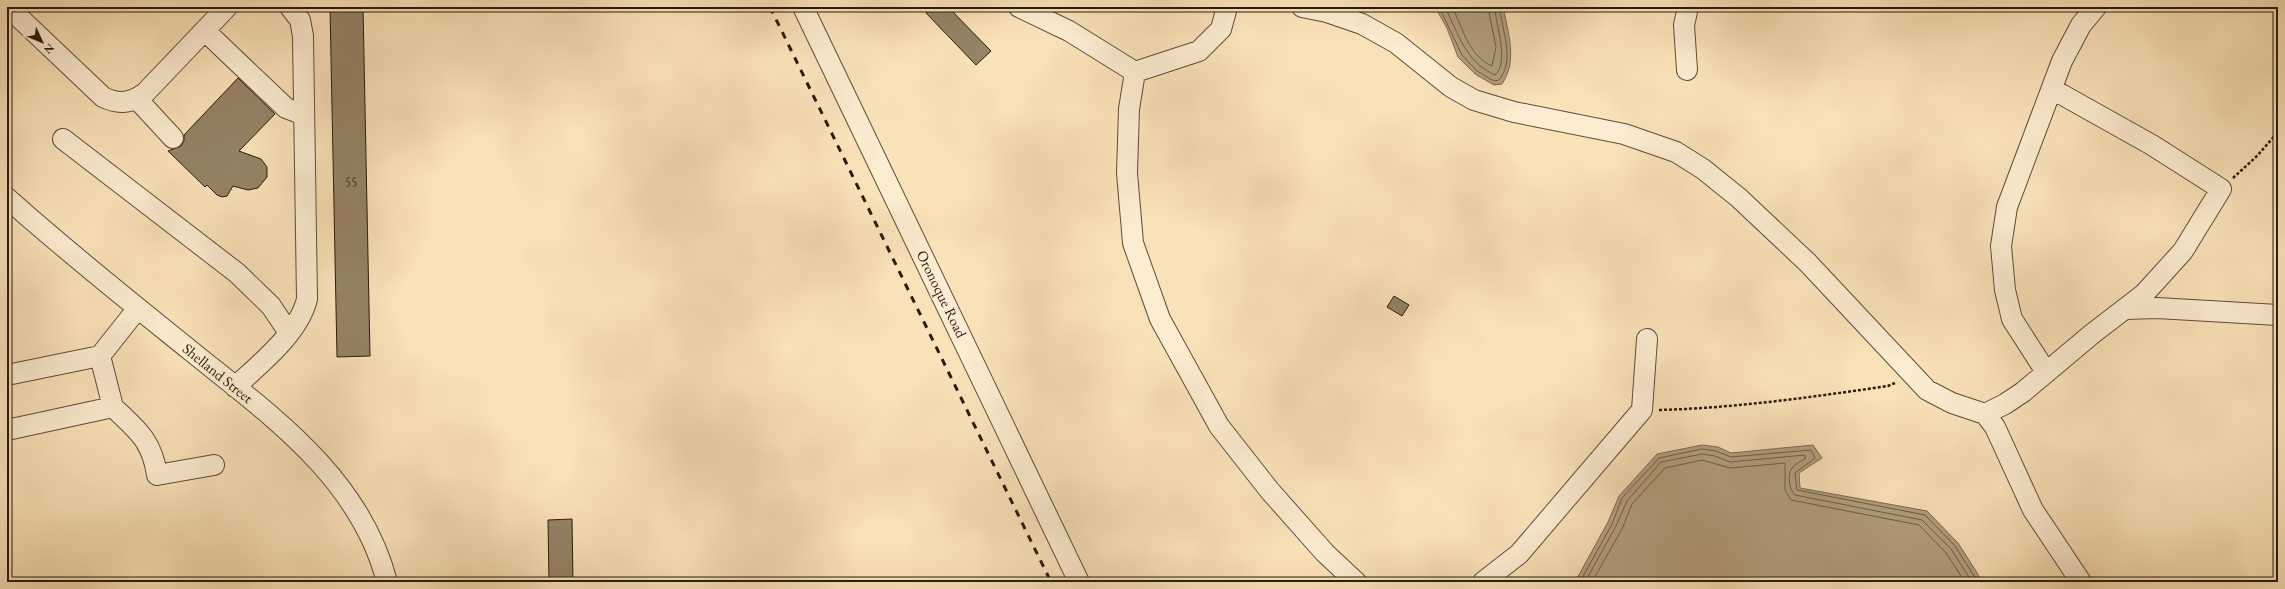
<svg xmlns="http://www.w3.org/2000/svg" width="2285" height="589" font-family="'EB Garamond',serif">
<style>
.water{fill:#b29f7e;stroke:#7a6b51}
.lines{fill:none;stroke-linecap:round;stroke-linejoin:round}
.shore{stroke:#6c5e46;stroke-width:1}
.building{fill:#948366;stroke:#261c0e}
.minor-casing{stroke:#5b4e38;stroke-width:22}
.path{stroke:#261c0e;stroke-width:2.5;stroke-dasharray:3 2;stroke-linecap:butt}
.minor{stroke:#fcecd1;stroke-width:20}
.rail{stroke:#261c0e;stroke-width:3;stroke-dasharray:7 7;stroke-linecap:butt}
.labels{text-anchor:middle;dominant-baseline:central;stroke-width:3;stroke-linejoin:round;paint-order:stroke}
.number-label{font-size:13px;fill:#423624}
.street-label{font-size:15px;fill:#261c0e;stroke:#fcecd1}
</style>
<rect width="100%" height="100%" fill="#fae2b8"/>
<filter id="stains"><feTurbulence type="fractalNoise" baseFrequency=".005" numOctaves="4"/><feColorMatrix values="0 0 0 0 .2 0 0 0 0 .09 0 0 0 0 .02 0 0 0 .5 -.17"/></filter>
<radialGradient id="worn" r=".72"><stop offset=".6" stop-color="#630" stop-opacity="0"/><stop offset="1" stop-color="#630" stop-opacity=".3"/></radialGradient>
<path class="water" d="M1435,7H1503C1508,32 1518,61 1502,84L1494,85L1475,74L1458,57L1447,28Z
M1702,445L1718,447L1731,453L1813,445L1822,458L1799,473L1800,488L1927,511L1958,543L1983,582H1575L1608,522L1619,496L1657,454Z"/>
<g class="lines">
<path class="shore" d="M1439,7L1462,55L1477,71L1494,81L1499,80C1516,59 1501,30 1500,7
M1445,7C1459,35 1465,61 1495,75C1510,62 1495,24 1495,7
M1452,7C1463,27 1468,56 1492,66L1496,47L1488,7
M1580,582L1612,524L1622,498L1659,458L1702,449L1716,451L1731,457L1811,450L1815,458L1795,473L1797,490L1925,515L1955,546L1978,582
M1585,582L1616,526L1627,501L1661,462L1702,454L1715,456L1730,462L1805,455V459C1801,461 1795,464 1792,468C1787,474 1789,490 1795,495L1922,520L1951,549L1972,582
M1592,582L1622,529L1632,504L1665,468L1702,460L1730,468L1785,463V490L1791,500L1919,525L1946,553L1965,582"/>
</g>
<path class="building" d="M330,7H363L370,356L337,357Z
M932,7H948L991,51L976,65L926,13Z
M238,78L275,114L239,151L261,159L267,167V177L258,188L248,190L233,186L227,196L222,197L217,195L207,185L205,187L168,151L181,146L184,141V135Z
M1394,296L1409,305L1402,316L1387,307Z
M572,519L573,582H549L548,520Z"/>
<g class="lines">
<g class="minor-casing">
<path id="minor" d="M8,7L103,97C119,105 131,103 145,93L227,7
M803,7L1079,582
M1019,7L1069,31L1135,72
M1302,7L1327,12L1362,24L1396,43L1451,87L1474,100L1514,112L1624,134L1676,152L1703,169L1739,198L1808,263L1927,390L1952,403L1985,414L1995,427L2033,510L2081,582
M205,31L286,108L304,115
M1687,70L1684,25L1688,7
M1135,72L1129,109L1127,173L1133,243L1160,319L1219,426L1270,491L1325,553L1356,582
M1135,72L1199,51L1221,29L1227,7
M137,99L173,138
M63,139L237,273L271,306L289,333
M7,198C66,251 129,301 191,351C270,415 360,477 387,582
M2126,309L2157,308L2278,315
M100,356L113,407
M2046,372L2012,319L2005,290L2001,246L2007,207L2062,61L2081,25L2096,7
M7,375L100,356L138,308
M235,387C260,364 299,333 307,299L303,36L300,20L290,7
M1985,414L2005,404L2023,392L2092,334L2144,294L2183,251L2221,189L2152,145L2052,89
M7,430L113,407C137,430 152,440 157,475L214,465
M1483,582L1519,554L1642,410L1647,339"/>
</g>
<path class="path" d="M2233,178L2257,156L2278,132
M1659,410C1736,408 1812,397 1888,386L1895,383"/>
<use href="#minor" class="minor"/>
<path class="rail" d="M770,7L1051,582"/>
</g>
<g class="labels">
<g class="number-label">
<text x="351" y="182">55</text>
</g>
<g class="street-label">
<text transform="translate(942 294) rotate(64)">Oronoque Road</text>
<text transform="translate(218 373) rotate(39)">Shelland Street</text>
</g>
</g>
<rect width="2285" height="589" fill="none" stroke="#fae2b8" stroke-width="24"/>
<rect x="8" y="8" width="2269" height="573" fill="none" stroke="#261c0e" stroke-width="2"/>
<rect x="12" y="12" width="2261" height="565" fill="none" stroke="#261c0e"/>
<g transform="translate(42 42) rotate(134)" stroke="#fcecd1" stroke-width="3" paint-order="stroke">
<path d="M0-3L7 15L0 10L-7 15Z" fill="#261c0e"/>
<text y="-6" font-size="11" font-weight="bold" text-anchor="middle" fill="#261c0e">N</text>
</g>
<rect width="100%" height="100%" filter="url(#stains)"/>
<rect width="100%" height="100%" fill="url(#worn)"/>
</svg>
